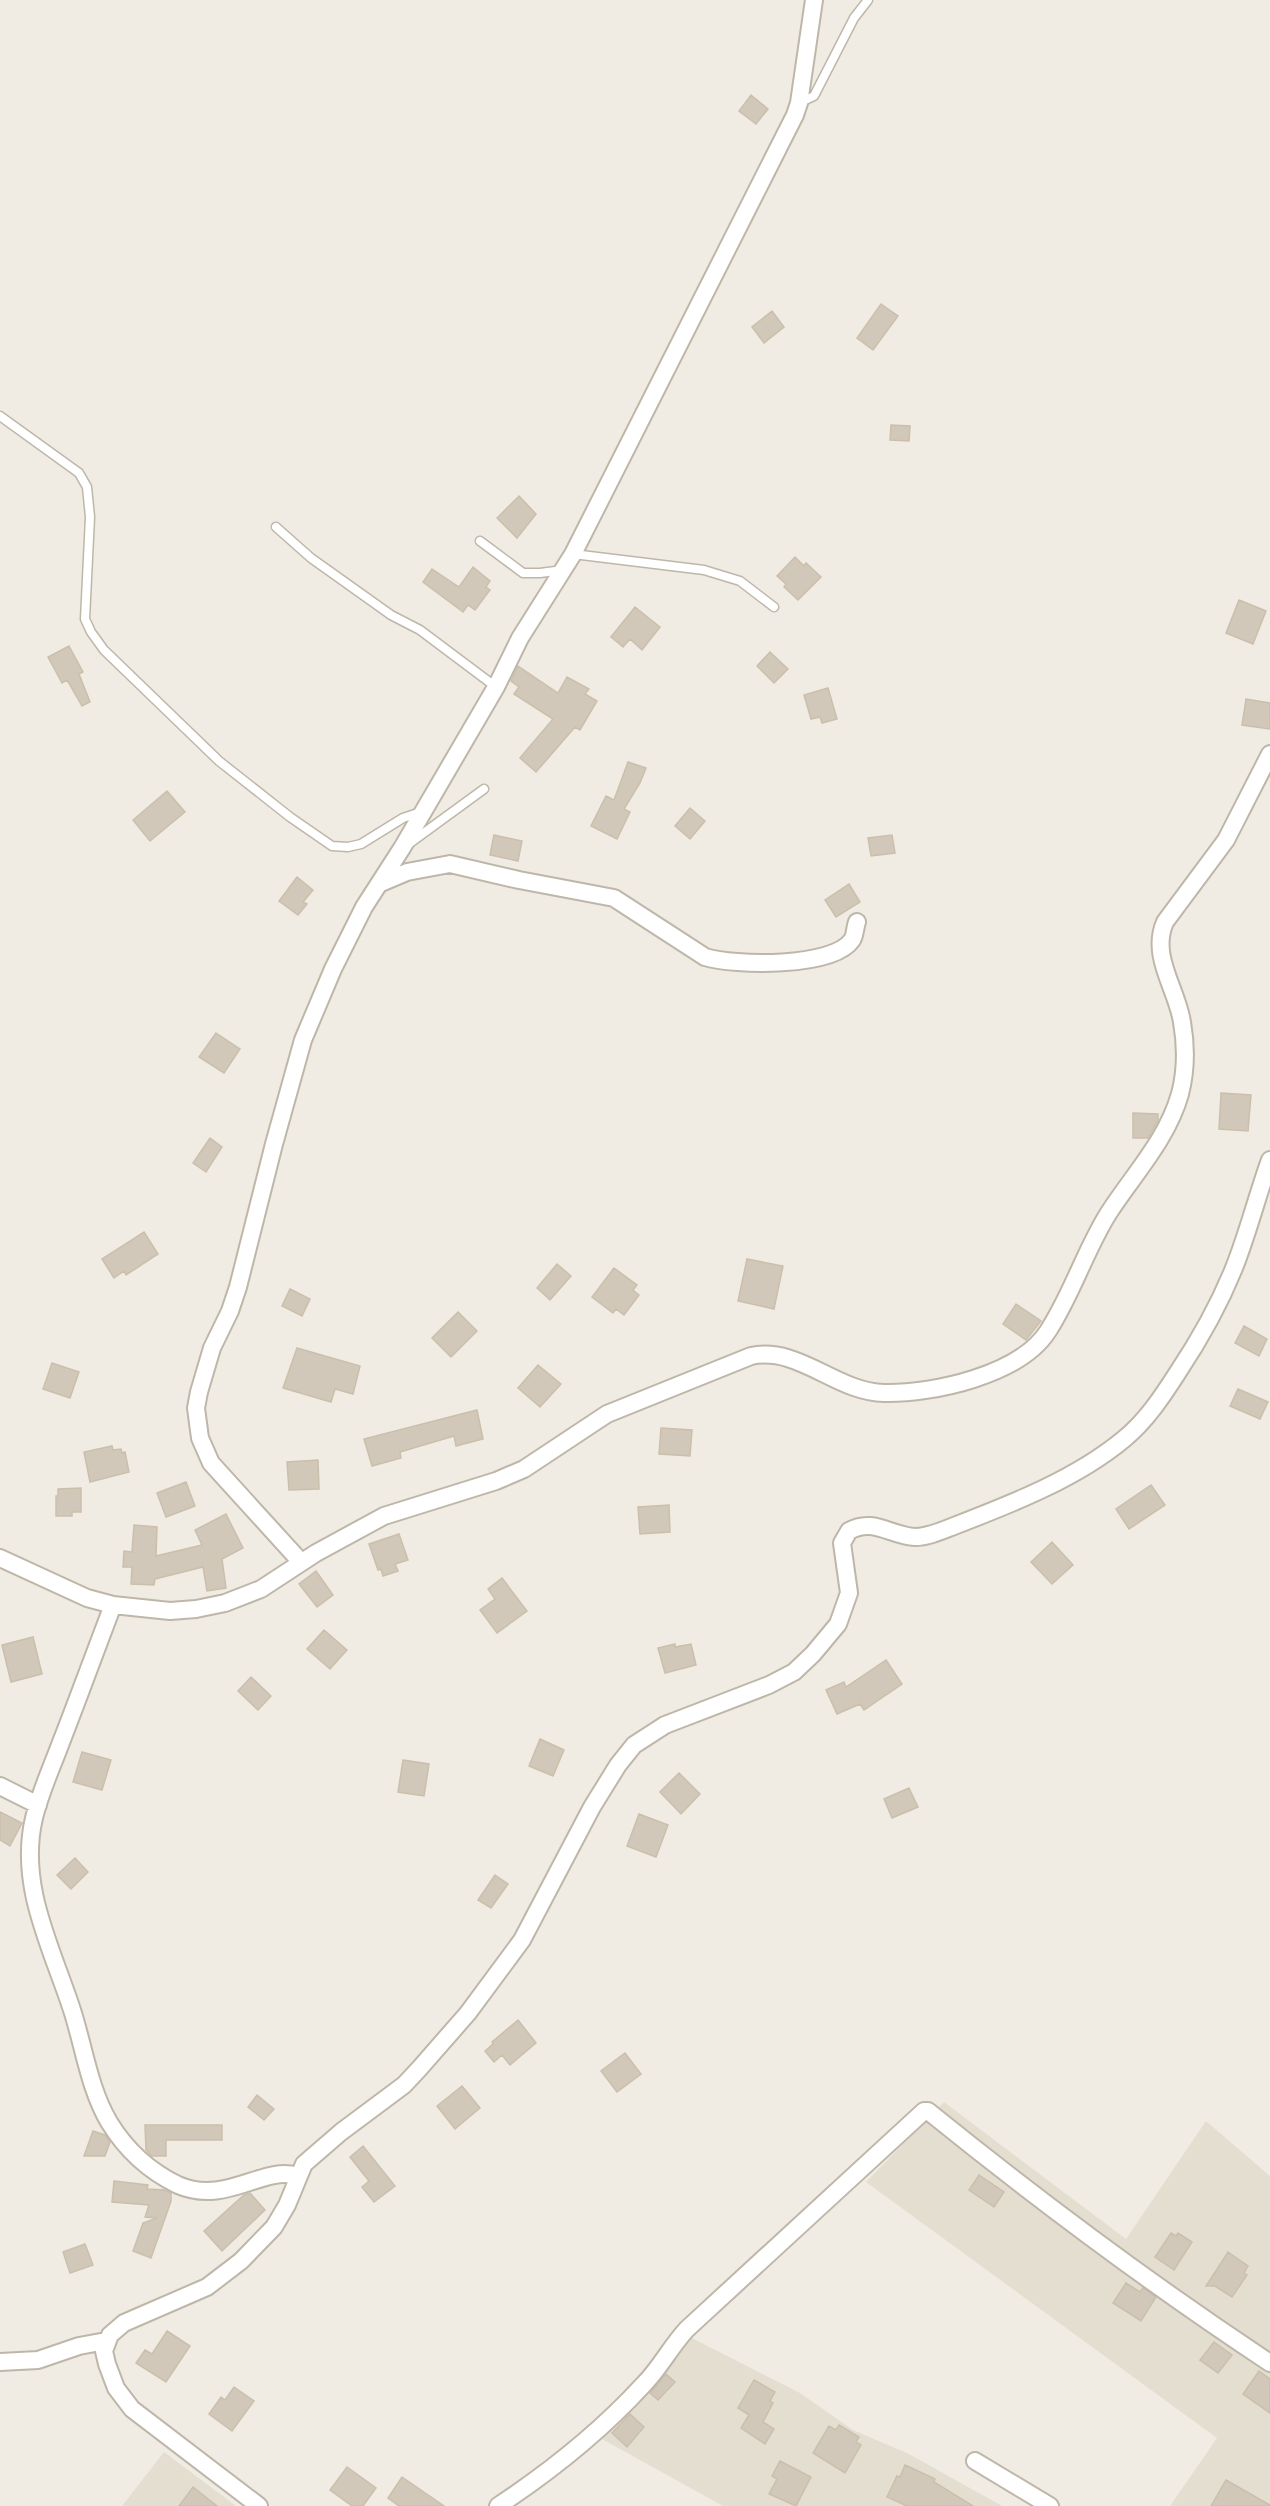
<svg xmlns="http://www.w3.org/2000/svg" width="1270" height="2506" font-family="'Exo 2',sans-serif">
<style>
.residential{fill:#e4ded1}
.building{fill:#d1c8b9;stroke:#cbbfac;stroke-width:1.5}
.lines{fill:none;stroke-linecap:round;stroke-linejoin:round}
.service-casing{stroke:#beb7a9;stroke-width:11}
.minor-casing{stroke:#beb7a9;stroke-width:20}
.service{stroke:#fff;stroke-width:8}
.minor{stroke:#fff;stroke-width:16}
</style>
<rect width="100%" height="100%" fill="#f0ece3"/>
<path class="residential" d="M944,2102L1126,2239L1206,2121L1270,2176V2506H1170L1217,2438L866,2182Z
M684,2334L800,2393L853,2430L909,2454L1002,2506H723L593,2434Z
M164,2452L236,2506H122Z"/>
<path class="building" d="M751,95L768,109L756,124L739,111Z
M881,304L898,316L873,350L857,338Z
M772,311L784,327L764,343L752,327Z
M891,425L910,426L909,441L890,440Z
M519,496L536,514L517,538L497,518Z
M795,557L804,566L806,563L821,577L798,600L784,587L786,584L777,576Z
M473,567L490,581L486,587L490,590L475,610L468,605L463,612L423,582L432,569L459,587Z
M1239,600L1266,611L1253,644L1226,633Z
M635,607L660,627L642,650L630,639L623,647L611,637Z
M69,646L83,672L79,674L90,702L82,706L67,680L62,683L48,657Z
M770,652L788,669L774,683L757,666Z
M518,666L558,693L567,677L589,689L585,694L597,701L580,730L575,727L536,772L520,758L553,719L514,694L519,687L511,681Z
M828,688L837,719L822,723L820,717L811,719L804,695Z
M1246,699L1270,703V729L1242,725Z
M628,762L646,768L640,783L624,809L630,812L617,839L591,826L606,796L614,800Z
M167,791L185,812L150,841L133,820Z
M690,808L705,821L690,839L675,826Z
M494,835L522,841L518,861L490,855Z
M892,835L895,853L871,856L868,838Z
M297,877L313,890L303,902L307,904L298,915L279,901Z
M849,884L860,902L836,917L825,900Z
M216,1033L240,1049L224,1073L199,1057Z
M1221,1093L1251,1095L1248,1131L1219,1129Z
M1133,1113L1158,1114V1120L1148,1138H1133Z
M210,1138L222,1147L206,1172L193,1163Z
M144,1232L158,1254L126,1275L124,1271L114,1278L102,1259Z
M747,1259L783,1266L774,1309L738,1301Z
M557,1264L571,1276L550,1300L537,1288Z
M614,1268L637,1285L633,1290L639,1295L624,1315L616,1309L613,1313L592,1297Z
M290,1289L310,1299L302,1316L282,1306Z
M1016,1304L1041,1321L1026,1340L1003,1324Z
M458,1312L477,1331L451,1357L432,1338Z
M1244,1326L1267,1339L1259,1356L1235,1343Z
M297,1348L360,1366L353,1394L335,1389L331,1402L283,1388Z
M52,1363L79,1372L70,1398L43,1389Z
M538,1365L561,1384L540,1407L518,1388Z
M1238,1389L1268,1402L1260,1419L1230,1406Z
M477,1410L483,1439L456,1446L454,1436L400,1452L401,1458L372,1466L364,1439Z
M661,1428L692,1430L690,1456L659,1454Z
M112,1446L113,1450L121,1449L122,1453L125,1452L129,1472L90,1482L84,1452Z
M318,1460L319,1489L289,1490L287,1462Z
M186,1482L195,1506L166,1517L157,1493Z
M1151,1485L1165,1505L1129,1529L1116,1509Z
M81,1488V1512H72V1516H56V1496H58V1489Z
M669,1505L670,1532L640,1534L638,1507Z
M226,1514L243,1548L222,1559L226,1588L207,1591L203,1567L155,1579L154,1585L131,1584L132,1567H123L124,1551L132,1552L134,1525L157,1527L156,1556L202,1545L195,1530Z
M399,1534L408,1560L395,1564L398,1571L383,1576L381,1569L378,1570L369,1544Z
M1052,1542L1073,1565L1052,1584L1031,1562Z
M316,1571L333,1595L317,1607L299,1584Z
M502,1578L527,1611L497,1633L480,1610L495,1599L488,1589Z
M324,1630L347,1650L330,1669L307,1649Z
M33,1637L42,1674L11,1682L2,1645Z
M675,1644V1647L691,1644L696,1665L665,1673L658,1648Z
M886,1660L902,1684L864,1710L860,1704L837,1714L826,1690L844,1682L846,1687Z
M251,1677L271,1696L258,1710L238,1691Z
M540,1739L564,1750L553,1776L529,1766Z
M82,1752L111,1760L102,1790L73,1782Z
M403,1760L429,1764L424,1796L398,1792Z
M679,1773L700,1794L681,1814L660,1792Z
M909,1788L918,1807L892,1818L884,1799Z
M0,1812L22,1823L10,1846L0,1840Z
M639,1814L668,1825L656,1857L627,1846Z
M75,1858L88,1872L71,1889L57,1875Z
M495,1875L508,1884L491,1908L478,1900Z
M518,2020L536,2043L510,2065L502,2055L494,2062L485,2051L493,2044L492,2042Z
M625,2053L641,2074L617,2092L601,2071Z
M462,2086L480,2108L455,2129L437,2106Z
M257,2095L274,2109L264,2120L248,2107Z
M145,2125H222V2140H166V2156H152L146,2150Z
M93,2131L105,2135L110,2142L105,2156H84Z
M363,2146L395,2186L374,2202L362,2187L369,2181L350,2157Z
M979,2175L1004,2192L994,2207L969,2190Z
M114,2181L148,2185L147,2189L165,2190L171,2193V2201L151,2258L133,2251L143,2223L157,2218L145,2217L149,2205L112,2202Z
M250,2193L265,2210L222,2251L204,2231L244,2195Z
M1171,2233L1176,2236L1178,2233L1192,2242L1174,2270L1155,2257Z
M85,2244L93,2265L70,2273L63,2252Z
M1228,2252L1248,2266L1244,2273L1247,2275L1232,2297L1215,2286H1206Z
M1126,2283L1140,2292L1143,2288L1156,2297L1141,2321L1113,2303Z
M167,2331L190,2346L166,2382L136,2363L145,2350L152,2354Z
M1214,2342L1232,2355L1218,2373L1200,2360Z
M1259,2371L1270,2379V2413L1243,2394Z
M666,2374L675,2382L658,2400L650,2393Z
M754,2380L775,2392L770,2401L773,2403L763,2422L774,2429L765,2444L741,2428L749,2415L738,2408Z
M234,2387L254,2401L232,2431L209,2414L221,2397L225,2400Z
M630,2414L644,2427L627,2447L612,2433Z
M839,2425L859,2437L856,2442L861,2445L845,2473L813,2453L829,2426L836,2430Z
M780,2461L811,2477L796,2506L769,2494L777,2479L772,2476Z
M905,2465L935,2479L934,2482L973,2506H907L887,2497L897,2476L900,2477Z
M347,2467L376,2488L363,2506H352L330,2490Z
M402,2477L444,2506H399L388,2498Z
M1226,2480L1270,2505V2506H1211Z
M193,2487L217,2506H179Z"/>
<g class="lines">
<g class="service-casing">
<path id="service" d="M799,103L814,96L854,18L868,0
M0,416L79,473L87,487L90,517L85,619L91,632L104,650L219,761L290,817L332,846L348,847L361,844L403,818L421,812
M276,527L311,558L391,615L420,630L496,687
M480,541L523,573H540L563,570
M573,554L704,570L740,581L774,607
M410,843L484,789"/>
</g>
<g class="minor-casing">
<path id="minor" d="M381,883L407,872L450,864L519,880L614,898L705,957C734,966 833,968 852,940C855,936 855,927 857,922
M0,1558L87,1598L113,1605L170,1611L196,1609L225,1603L261,1589L316,1553L384,1516L496,1481L524,1469L607,1414L751,1356C799,1346 836,1392 884,1393C933,1394 1020,1375 1048,1331C1072,1294 1085,1251 1108,1214C1133,1175 1167,1140 1180,1094C1186,1071 1186,1045 1182,1022C1177,989 1150,956 1165,922L1226,840L1270,754
M301,1562L211,1463L200,1438L196,1408L199,1392L212,1348L230,1311L238,1287L274,1144L303,1040L333,969L364,907L402,848L496,687L520,638L573,554L795,115L799,103L814,0
M113,1605C95,1652 78,1699 60,1745C51,1769 40,1793 34,1818C18,1886 52,1948 72,2010C84,2047 89,2088 109,2122C126,2150 149,2171 178,2185C226,2206 263,2165 297,2176
M0,1786L38,1805
M0,2362L38,2360L79,2346L106,2341
M975,2461L1050,2506
M259,2506L132,2409L116,2388L107,2364L104,2351L110,2335L124,2323L207,2287L241,2261L274,2227L287,2205L304,2164L341,2132L404,2085L419,2069L468,2013L522,1940L592,1807L618,1765L634,1745L665,1725L769,1685L794,1672L813,1654L838,1624L849,1593L842,1543L849,1531C873,1517 891,1536 915,1537C928,1537 941,1531 954,1526C1011,1504 1076,1479 1124,1439C1146,1421 1162,1397 1178,1372C1200,1339 1219,1305 1234,1268C1248,1233 1257,1196 1270,1160
M498,2506C551,2471 601,2431 644,2384C660,2368 671,2346 687,2329L924,2111H928C1038,2200 1152,2285 1270,2363"/>
</g>
<use href="#service" class="service"/>
<use href="#minor" class="minor"/>
</g>
</svg>
